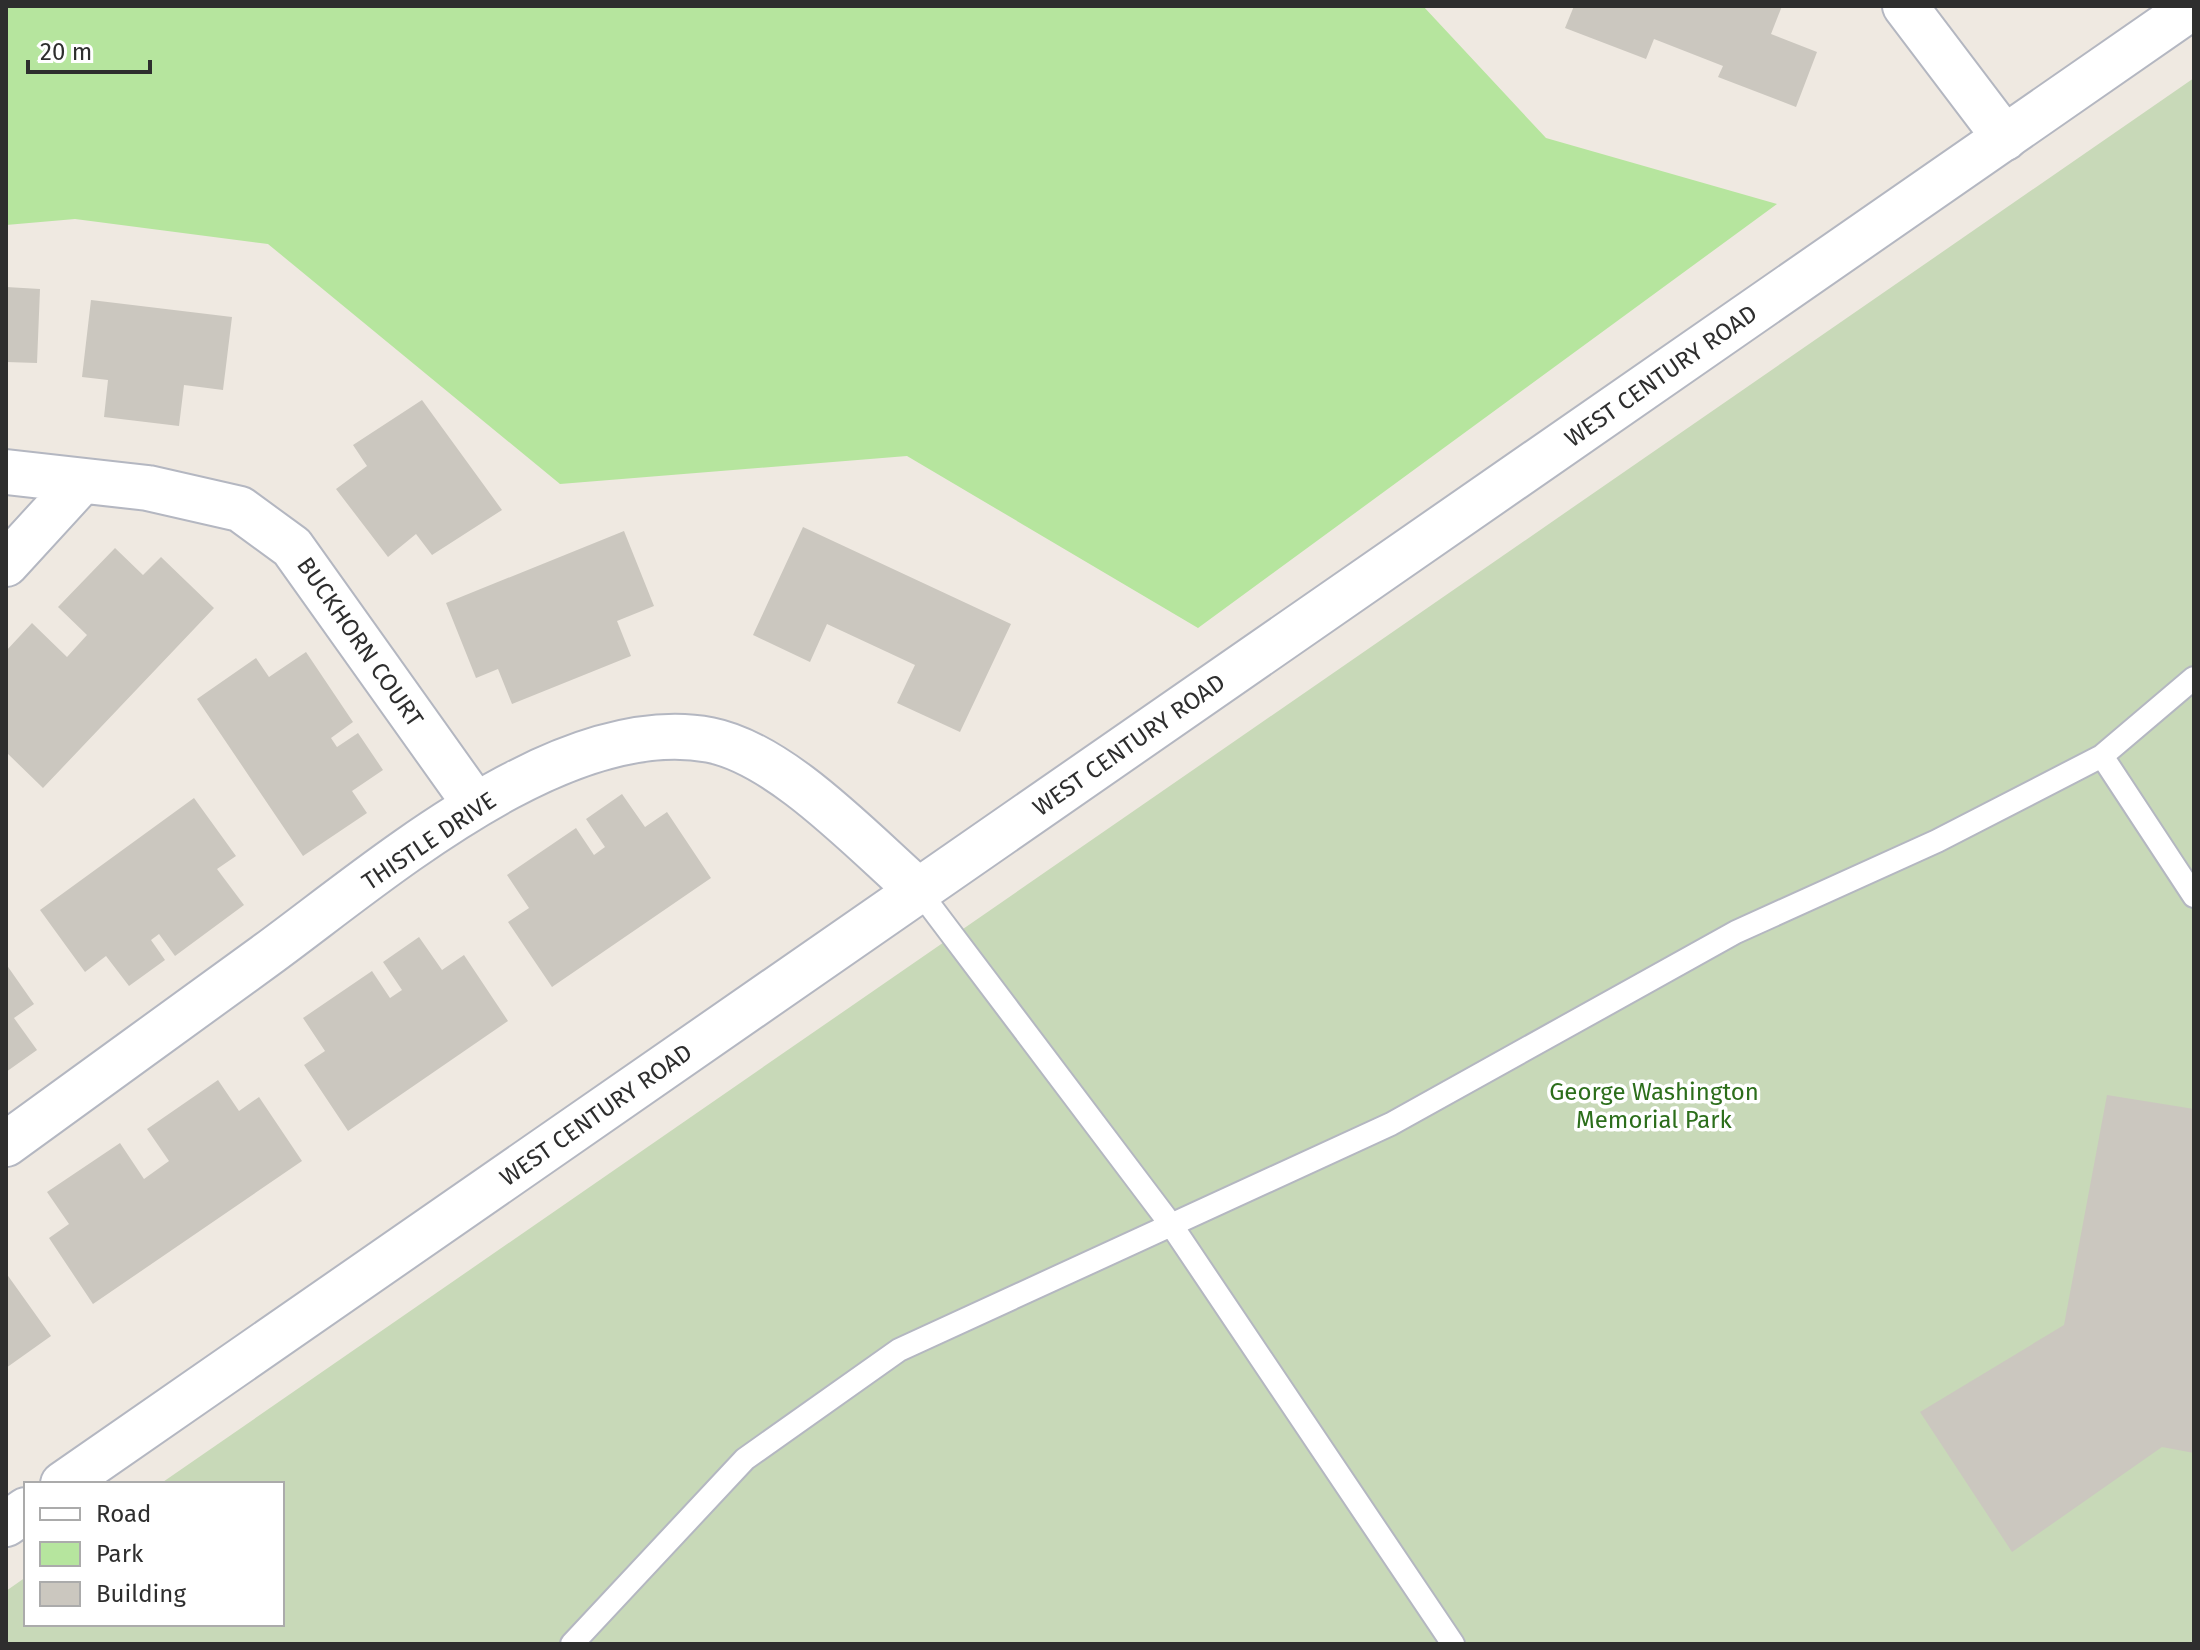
<svg xmlns="http://www.w3.org/2000/svg" width="2200" height="1650" font-family="'Fira Sans',sans-serif">
<style>
.green{fill:#b6e59e}
.cemetery{fill:#c8d9b8}
.building{fill:#cbc7bf}
.lines{fill:none;stroke-linecap:round;stroke-linejoin:round}
.service-casing{stroke:#b4b7c1;stroke-width:26}
.minor-casing{stroke:#b4b7c1;stroke-width:48}
.secondary-casing{stroke:#b4b7c1;stroke-width:48}
.service{stroke:#fff;stroke-width:22}
.minor{stroke:#fff;stroke-width:44}
.secondary{stroke:#fff;stroke-width:44}
.labels{text-anchor:middle;dominant-baseline:central;stroke-width:7;stroke-linejoin:round;paint-order:stroke}
.street-label{font-size:24px;fill:#2e2e2e;stroke:#fff}
.park-label{font-size:24px;fill:#2c6e1b;stroke:#fff}
</style>
<rect width="100%" height="100%" fill="#efe9e1"/>
<path class="green" d="M6,6H1423L1546,138L1777,204L1198,628L907,456L560,484L268,244L75,219L6,225Z"/>
<path class="cemetery" d="M2194,78V1644H6V1591L26,1577V1624H282V1484H160Z"/>
<path class="building" d="M1574,6H1782L1771,34L1817,52L1796,107L1718,77L1723,66L1654,39L1646,59L1565,28Z
M6,287L40,289L37,363L6,362Z
M91,300L232,317L223,390L184,385L179,426L104,417L108,380L82,377Z
M422,400L502,510L432,555L416,534L388,557L336,489L367,466L353,445Z
M803,527L1011,624L960,732L897,703L915,665L827,624L810,662L753,635Z
M624,531L654,606L617,621L631,656L512,704L498,669L476,678L446,603Z
M115,548L143,575L161,557L214,608L43,788L6,752V651L32,623L67,657L87,635L58,607Z
M306,652L353,722L331,738L337,747L358,733L383,770L352,791L367,813L303,856L197,699L256,658L269,677Z
M622,794L645,827L667,812L711,878L552,987L508,922L529,908L507,875L576,828L594,855L605,847L586,819Z
M194,798L236,856L217,869L244,905L175,956L159,934L151,940L165,960L129,986L106,956L85,972L40,910Z
M419,937L442,970L464,955L508,1021L348,1131L304,1065L325,1051L303,1018L372,971L390,998L402,990L383,962Z
M6,964L34,1004L14,1018L37,1050L6,1072Z
M218,1080L239,1111L259,1097L302,1161L93,1304L49,1238L69,1224L47,1192L120,1143L144,1179L169,1161L147,1129Z
M2107,1095L2194,1109V1453L2162,1447L2012,1552L1920,1412L2064,1325Z
M6,1273L51,1336L6,1368Z"/>
<g class="lines">
<g class="service-casing">
<path id="service" d="M2102,756L2194,896
M919,891L1172,1226L1453,1644
M572,1644L745,1459L899,1350L1391,1124L1736,932L1937,841L2102,756L2194,678"/>
</g>
<g class="minor-casing">
<path id="minor" d="M1905,6L2005,138
M6,472L148,488L240,509L292,547L475,804
M6,564L82,481
M6,1144C92,1081 179,1019 265,956C379,873 561,712 710,740C782,754 864,843 919,891"/>
</g>
<g class="secondary-casing">
<path id="secondary" d="M63,1484L2194,6
M6,1524L26,1510"/>
</g>
<use href="#service" class="service"/>
<use href="#minor" class="minor"/>
<use href="#secondary" class="secondary"/>
</g>
<g class="labels">
<g class="street-label">
<text transform="translate(1661 376) rotate(-35)">WEST CENTURY ROAD</text>
<text transform="translate(360 642) rotate(55)">BUCKHORN COURT</text>
<text transform="translate(1129 745) rotate(-35)">WEST CENTURY ROAD</text>
<text transform="translate(429 841) rotate(-34)">THISTLE DRIVE</text>
<text transform="translate(596 1115) rotate(-35)">WEST CENTURY ROAD</text>
</g>
<g class="park-label">
<text x="1654" y="1092">George Washington<tspan x="1654" dy="28">Memorial Park</tspan></text>
</g>
</g>
<rect width="2200" height="1650" fill="none" stroke="#2e2e2e" stroke-width="16"/>
<rect x="24" y="1482" width="260" height="144" fill="#ffffff" stroke="#ababab" stroke-width="2"/>
<rect x="40" y="1508" width="40" height="12" fill="#ffffff" stroke="#ababab" stroke-width="2"/>
<text x="96" y="1522" font-size="24" fill="#2e2e2e">Road</text>
<rect x="40" y="1542" width="40" height="24" fill="#b6e59e" stroke="#ababab" stroke-width="2"/>
<text x="96" y="1562" font-size="24" fill="#2e2e2e">Park</text>
<rect x="40" y="1582" width="40" height="24" fill="#cbc7bf" stroke="#ababab" stroke-width="2"/>
<text x="96" y="1602" font-size="24" fill="#2e2e2e">Building</text>
<path d="M28 60v12h122v-12" fill="none" stroke="#2e2e2e" stroke-width="4"/>
<text x="40" y="60" font-size="24" fill="#2e2e2e" stroke="#ffffff" stroke-width="6" paint-order="stroke">20 m</text>
</svg>
